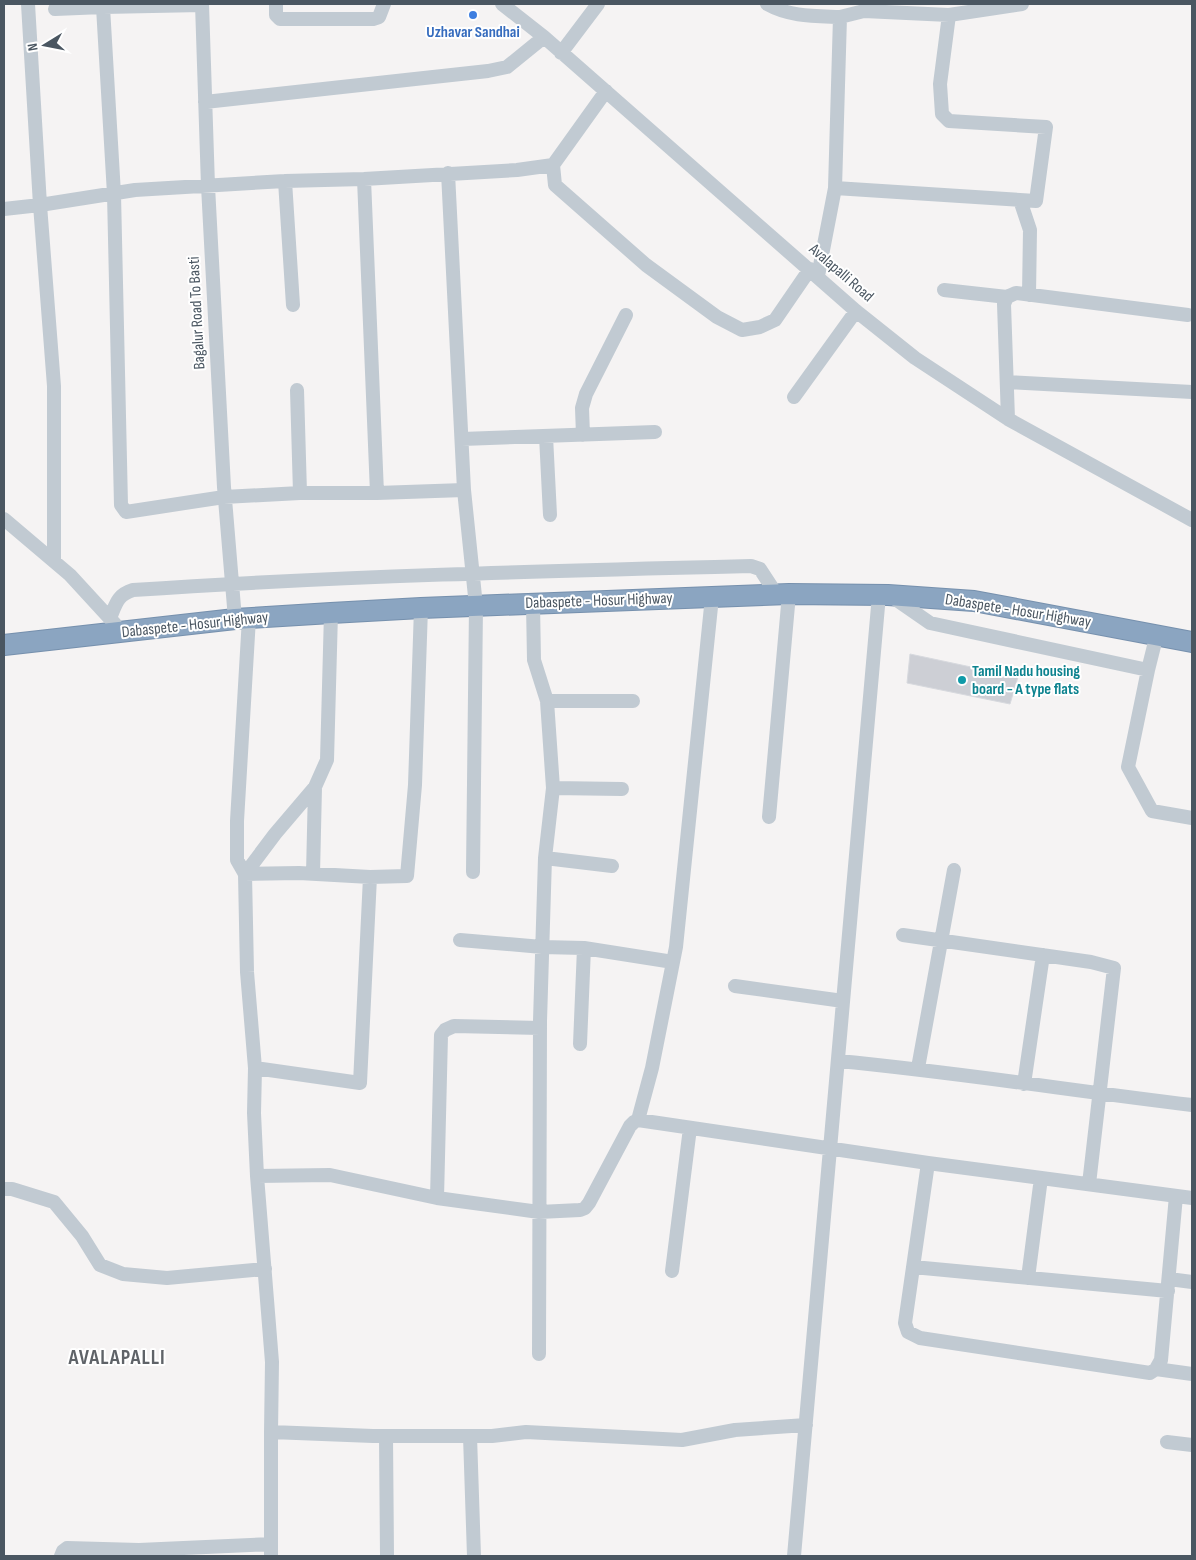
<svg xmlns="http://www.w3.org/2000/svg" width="1196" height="1560" font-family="'Sofia Sans Condensed',sans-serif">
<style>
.building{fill:#cdcfd5;stroke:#d7d9de}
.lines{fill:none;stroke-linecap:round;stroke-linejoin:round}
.highway-casing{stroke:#7690ad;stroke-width:22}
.minor{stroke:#c1cad2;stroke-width:14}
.highway{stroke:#8ba5c1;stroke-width:20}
.shop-dot{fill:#3f7fe0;stroke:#fff;stroke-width:2}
.culture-dot{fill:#0f9aa8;stroke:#fff;stroke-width:2}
.labels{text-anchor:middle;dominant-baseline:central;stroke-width:4;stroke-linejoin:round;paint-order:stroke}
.shop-label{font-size:16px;font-weight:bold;fill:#366cbe;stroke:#fff}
.street-label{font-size:16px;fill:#4a5661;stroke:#fff}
.culture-label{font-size:16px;font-weight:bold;fill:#0d838f;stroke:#fff;text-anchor:start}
.district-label{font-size:21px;font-weight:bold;letter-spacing:1px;fill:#5f6368;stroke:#fff}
</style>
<rect width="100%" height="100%" fill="#f5f3f3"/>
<path class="building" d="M910,654L1018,677L1010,704L907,683Z"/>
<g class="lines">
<g class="highway-casing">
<path id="highway" d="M4,645L235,619L331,613L421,608L789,594L888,595L974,601L1192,642"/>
</g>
<path class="minor" d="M28,4L40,205L135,190L285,181L364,179L517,170L553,165L606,91
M202,4L208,186L224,487L235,619
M276,4V15L280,19H373L379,17L384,4
M502,4L544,37L856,311L915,358L1008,419L1192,520
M767,4C790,17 815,16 840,17
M202,5L103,7L114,194L121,505L126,512L224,497L300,493H377L464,490
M55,9L103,7
M949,15L864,11L840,17L835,188L1036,201L1046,127L949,121L942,114L940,84L949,15L1022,4
M561,53L598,4
M205,102L488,71L507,67L544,37
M553,165L555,185L646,265L717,317L742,330L760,327L775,320L810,269
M448,173L464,490L476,606L473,872
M364,179L377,493
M285,181L293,305
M1020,200L1030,230L1029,295
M4,209L40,205L54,386V561
M818,276L835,188
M944,290L1007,297
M1007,382L1192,392
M297,390L300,493
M794,397L856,311
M1008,419L1004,304L1007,297L1016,293L1188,315
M583,435L582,408L586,394L626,315
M546,436L550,515
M462,439L655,432
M4,519L70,575L115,624
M891,596L930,623L1148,670L1157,634
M533,604L534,660L547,701L553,788
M110,618C116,604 117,595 133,590C339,576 545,571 751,566L760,569L777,595
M249,618L237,821V860L245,874L299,873L370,877
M1148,670L1128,767L1152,811L1192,818
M547,701H633
M769,817L789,594
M545,858L612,866
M313,874L315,787
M903,935L1091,962L1114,968L1089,1184
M460,940L542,947L584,948L673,962
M735,986L843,1001
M580,1044L584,948
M838,1061C956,1072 1074,1091 1192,1105
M255,1068L360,1083L370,877L407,876L415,785L421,608
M918,1068L954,870
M1024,1084L1043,955
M638,1120L652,1068L676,947L712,597
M928,1163L905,1323L908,1332L920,1338L1150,1373L1156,1369L1161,1360L1176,1196
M257,1176L330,1175L437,1198L539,1212L580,1210L585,1208L589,1203L630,1126L634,1122L638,1120L928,1163L1192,1198
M4,1189H12L54,1202L82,1236L100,1265L123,1274L167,1278L265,1269
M437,1198L441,1035L445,1030L454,1026L540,1028
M913,1267L1168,1291
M672,1271L690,1128
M1028,1278L1041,1178
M1169,1279L1192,1282
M539,1354L540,1021L545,858L553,788L622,789
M1156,1369L1192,1374
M271,1432L272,1362L257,1176L254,1113L255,1068L247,972L245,874L275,834L315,787L327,760L331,613
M386,1436L387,1556
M470,1436L474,1556
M1167,1442L1192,1445
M61,1556L63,1551L67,1548L139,1550L271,1544
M271,1556V1432L373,1436H492L526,1432L682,1440L735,1430L806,1425
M794,1556L879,595"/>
<use href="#highway" class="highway"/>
</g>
<circle class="shop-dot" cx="473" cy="15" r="5"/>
<circle class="culture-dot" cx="962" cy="680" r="5"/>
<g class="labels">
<g class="shop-label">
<text x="473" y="32">Uzhavar Sandhai</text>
</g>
<g class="street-label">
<text transform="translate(841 273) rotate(41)">Avalapalli Road</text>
<text transform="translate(197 313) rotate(-93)">Bagalur Road To Basti</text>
<text transform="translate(599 601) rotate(-2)">Dabaspete - Hosur Highway</text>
<text transform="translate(1018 611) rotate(9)">Dabaspete - Hosur Highway</text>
<text transform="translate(195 625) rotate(-6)">Dabaspete - Hosur Highway</text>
</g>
<g class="culture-label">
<text x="972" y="671">Tamil Nadu housing<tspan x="972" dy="18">board - A type flats</tspan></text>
</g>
<g class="district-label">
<text x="117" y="1357">AVALAPALLI</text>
</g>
</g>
<rect width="1196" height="1560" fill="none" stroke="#4a5661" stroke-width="10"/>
<g transform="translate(45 45) rotate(260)" stroke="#ffffff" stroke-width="4" paint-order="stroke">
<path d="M0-4L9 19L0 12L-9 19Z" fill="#4a5661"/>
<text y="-8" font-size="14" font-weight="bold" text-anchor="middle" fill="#4a5661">N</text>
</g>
</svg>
